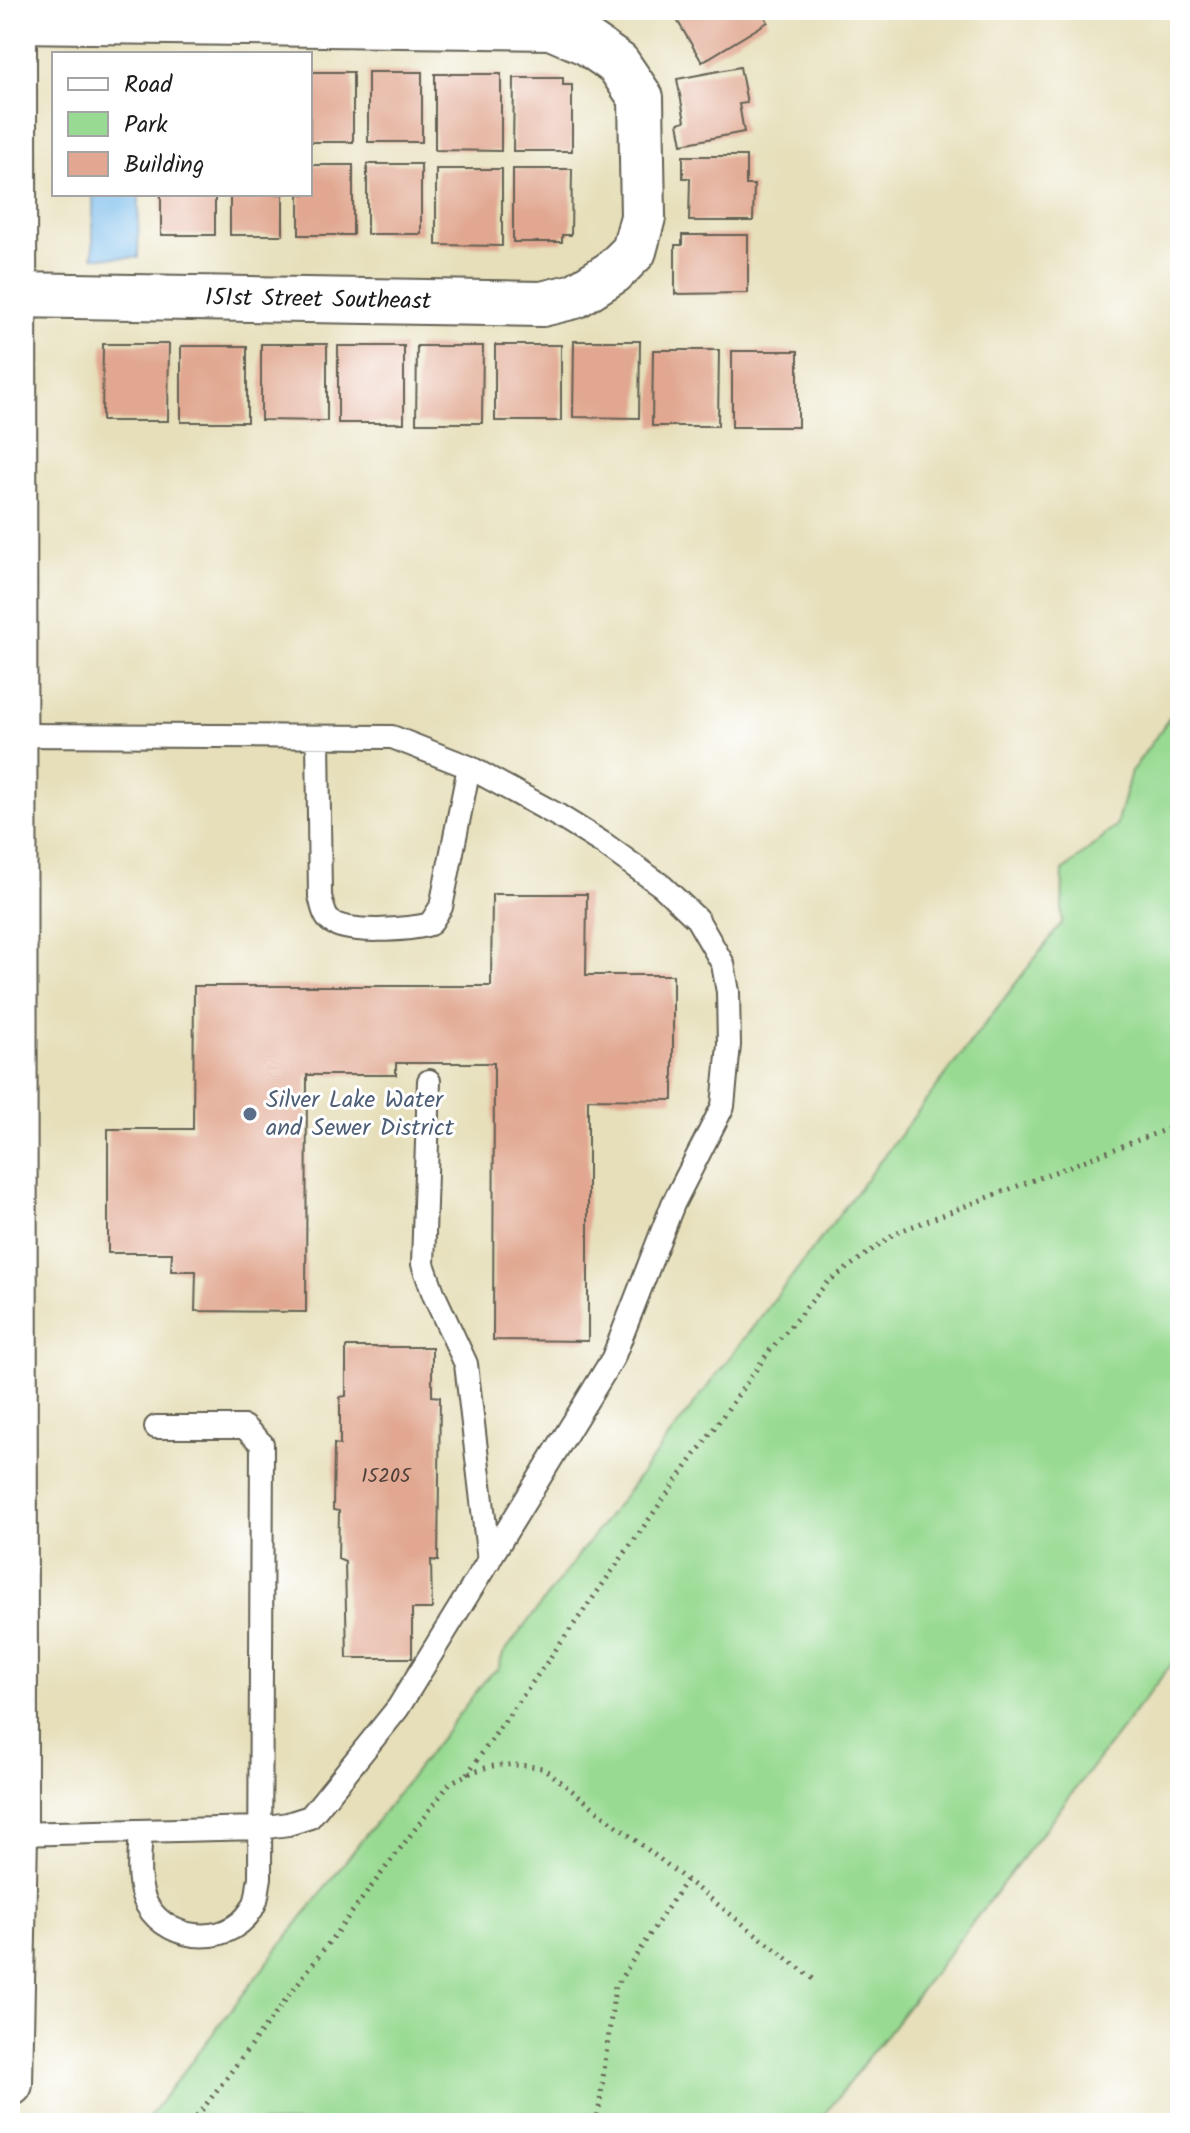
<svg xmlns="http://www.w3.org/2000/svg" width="1190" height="2133" font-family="Kalam,sans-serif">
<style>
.green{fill:#98da92;stroke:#5a7b57;stroke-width:2}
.water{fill:#72b8e9;stroke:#476a82;stroke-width:2}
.building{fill:#e1a790}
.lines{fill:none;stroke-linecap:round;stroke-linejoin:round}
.lane-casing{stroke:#636053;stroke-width:26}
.street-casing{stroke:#636053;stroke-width:48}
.secondary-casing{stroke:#636053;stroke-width:48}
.path{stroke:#636053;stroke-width:5;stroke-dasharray:2 6;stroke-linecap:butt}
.lane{stroke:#fff;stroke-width:22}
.street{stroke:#fff;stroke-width:44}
.secondary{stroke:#fff;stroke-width:44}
.service-dot{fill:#5c6f8a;stroke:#fff;stroke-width:3}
.labels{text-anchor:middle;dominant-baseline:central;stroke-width:6;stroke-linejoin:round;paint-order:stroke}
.number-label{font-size:20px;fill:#4d3f39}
.street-label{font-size:24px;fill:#1c1c1c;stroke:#fff}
.service-label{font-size:24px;fill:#4e5e75;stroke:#fff;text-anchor:start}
</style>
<rect width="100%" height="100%" fill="#fff"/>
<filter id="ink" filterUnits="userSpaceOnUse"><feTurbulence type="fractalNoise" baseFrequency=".0125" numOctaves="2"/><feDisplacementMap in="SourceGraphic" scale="16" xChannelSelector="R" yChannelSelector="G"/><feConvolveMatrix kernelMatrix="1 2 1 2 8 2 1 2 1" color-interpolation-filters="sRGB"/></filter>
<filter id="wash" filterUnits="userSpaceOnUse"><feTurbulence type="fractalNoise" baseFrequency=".006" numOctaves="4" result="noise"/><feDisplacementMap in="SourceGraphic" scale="32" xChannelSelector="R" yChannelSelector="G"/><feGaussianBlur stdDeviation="1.8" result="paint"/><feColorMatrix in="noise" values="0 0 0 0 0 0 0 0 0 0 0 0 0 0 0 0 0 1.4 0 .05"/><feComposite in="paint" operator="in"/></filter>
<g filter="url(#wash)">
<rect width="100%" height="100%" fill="#e6dfba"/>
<path class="green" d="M1180,703V1653L818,2123H144L489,1675L498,1669L503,1654L1062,923L1063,871L1116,826L1131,772Z"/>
<path class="water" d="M93,194H139L138,258L93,257Z"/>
<g id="blocks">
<path class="building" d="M671,10H761L768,22L702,62Z
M740,67L747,103L739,104L744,132L682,144L678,123L685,121L677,79Z
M310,72H353V142H310Z
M368,72H422V142H368Z
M435,74H501V151L435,150Z
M514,78H563V85H572V151H513Z
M683,156H746V185H754L753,221H689L690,178H683Z
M367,164H421V234H367Z
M310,165H353V235H299V194H310Z
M436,169H502V246L436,245Z
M513,169H572L571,235H562V242H513Z
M161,194H215V235H161Z
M230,194H283V235H230Z
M682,235H748V293L675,294V245H682Z
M574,341H640L639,418L573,417Z
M103,344H169L168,421H102Z
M261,344H327V421L261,420Z
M495,345H561V421H495Z
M181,346H247V422H181Z
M338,346H404V423H338Z
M417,346H483L482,423H416Z
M653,350H719L718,426H652Z
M732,351H798V427H732Z
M492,894H587L586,975H673V1100L588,1099V1341L493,1340L494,1063H396V1075H307L306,1312L195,1311L196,1271H171L172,1253H108V1129H193L194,986H491Z
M346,1347H432V1396L440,1397L438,1561L431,1560L432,1609H412V1658H347L345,1562L338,1559L339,1511L333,1510L334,1444L340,1445V1397L346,1396Z"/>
</g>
</g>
<g filter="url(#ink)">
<use href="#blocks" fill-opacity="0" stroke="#636053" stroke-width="2"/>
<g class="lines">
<g class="lane-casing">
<path id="lane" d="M14,735L392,737L469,767L559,816L604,844L662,886L697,919L723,964L728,992L729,1045L723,1106L673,1204L613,1358L398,1708L310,1817L288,1824L260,1828L15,1834
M318,737L320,896C322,904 324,915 329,920C344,935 410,930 430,924L441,907L469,767
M429,1081L423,1264L434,1295L466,1364L489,1561
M141,1831C140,1854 135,1883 147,1905C170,1945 236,1947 255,1903C258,1896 258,1886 260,1878L262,1444L244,1427H156"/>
</g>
<g class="street-casing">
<path id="street" d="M14,20L551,27L588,43L618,64L641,98L643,217L634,251L613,272L575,296L542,304L15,295"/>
</g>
<g class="secondary-casing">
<path id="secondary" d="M10,2084L15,1834L14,10"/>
</g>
<path class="path" d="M467,1774L770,1350L827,1283L895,1233L1180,1124
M192,2123L450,1783C489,1763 499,1762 543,1768L816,1981
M594,2123L599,2109L615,1987L686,1880"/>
<use href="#lane" class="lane"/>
<use href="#street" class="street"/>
<use href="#secondary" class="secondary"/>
</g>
</g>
<circle class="service-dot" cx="250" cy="1114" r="8"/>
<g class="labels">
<g class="number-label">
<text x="386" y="1477">15205</text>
</g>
<g class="street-label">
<text transform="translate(318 300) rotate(1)">151st Street Southeast</text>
</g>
<g class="service-label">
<text x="266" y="1100">Silver Lake Water<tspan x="266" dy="28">and Sewer District</tspan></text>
</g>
</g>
<rect width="1190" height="2133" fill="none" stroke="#fff" stroke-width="40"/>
<rect x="52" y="52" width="260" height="144" fill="#ffffff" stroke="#a4a4a4" stroke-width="2"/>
<rect x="68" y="78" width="40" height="12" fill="#ffffff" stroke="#a4a4a4" stroke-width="2"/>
<text x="124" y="92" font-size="24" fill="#1c1c1c">Road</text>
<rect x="68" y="112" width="40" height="24" fill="#98da92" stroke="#a4a4a4" stroke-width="2"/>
<text x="124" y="132" font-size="24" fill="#1c1c1c">Park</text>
<rect x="68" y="152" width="40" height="24" fill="#e1a790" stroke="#a4a4a4" stroke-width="2"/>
<text x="124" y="172" font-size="24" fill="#1c1c1c">Building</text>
</svg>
